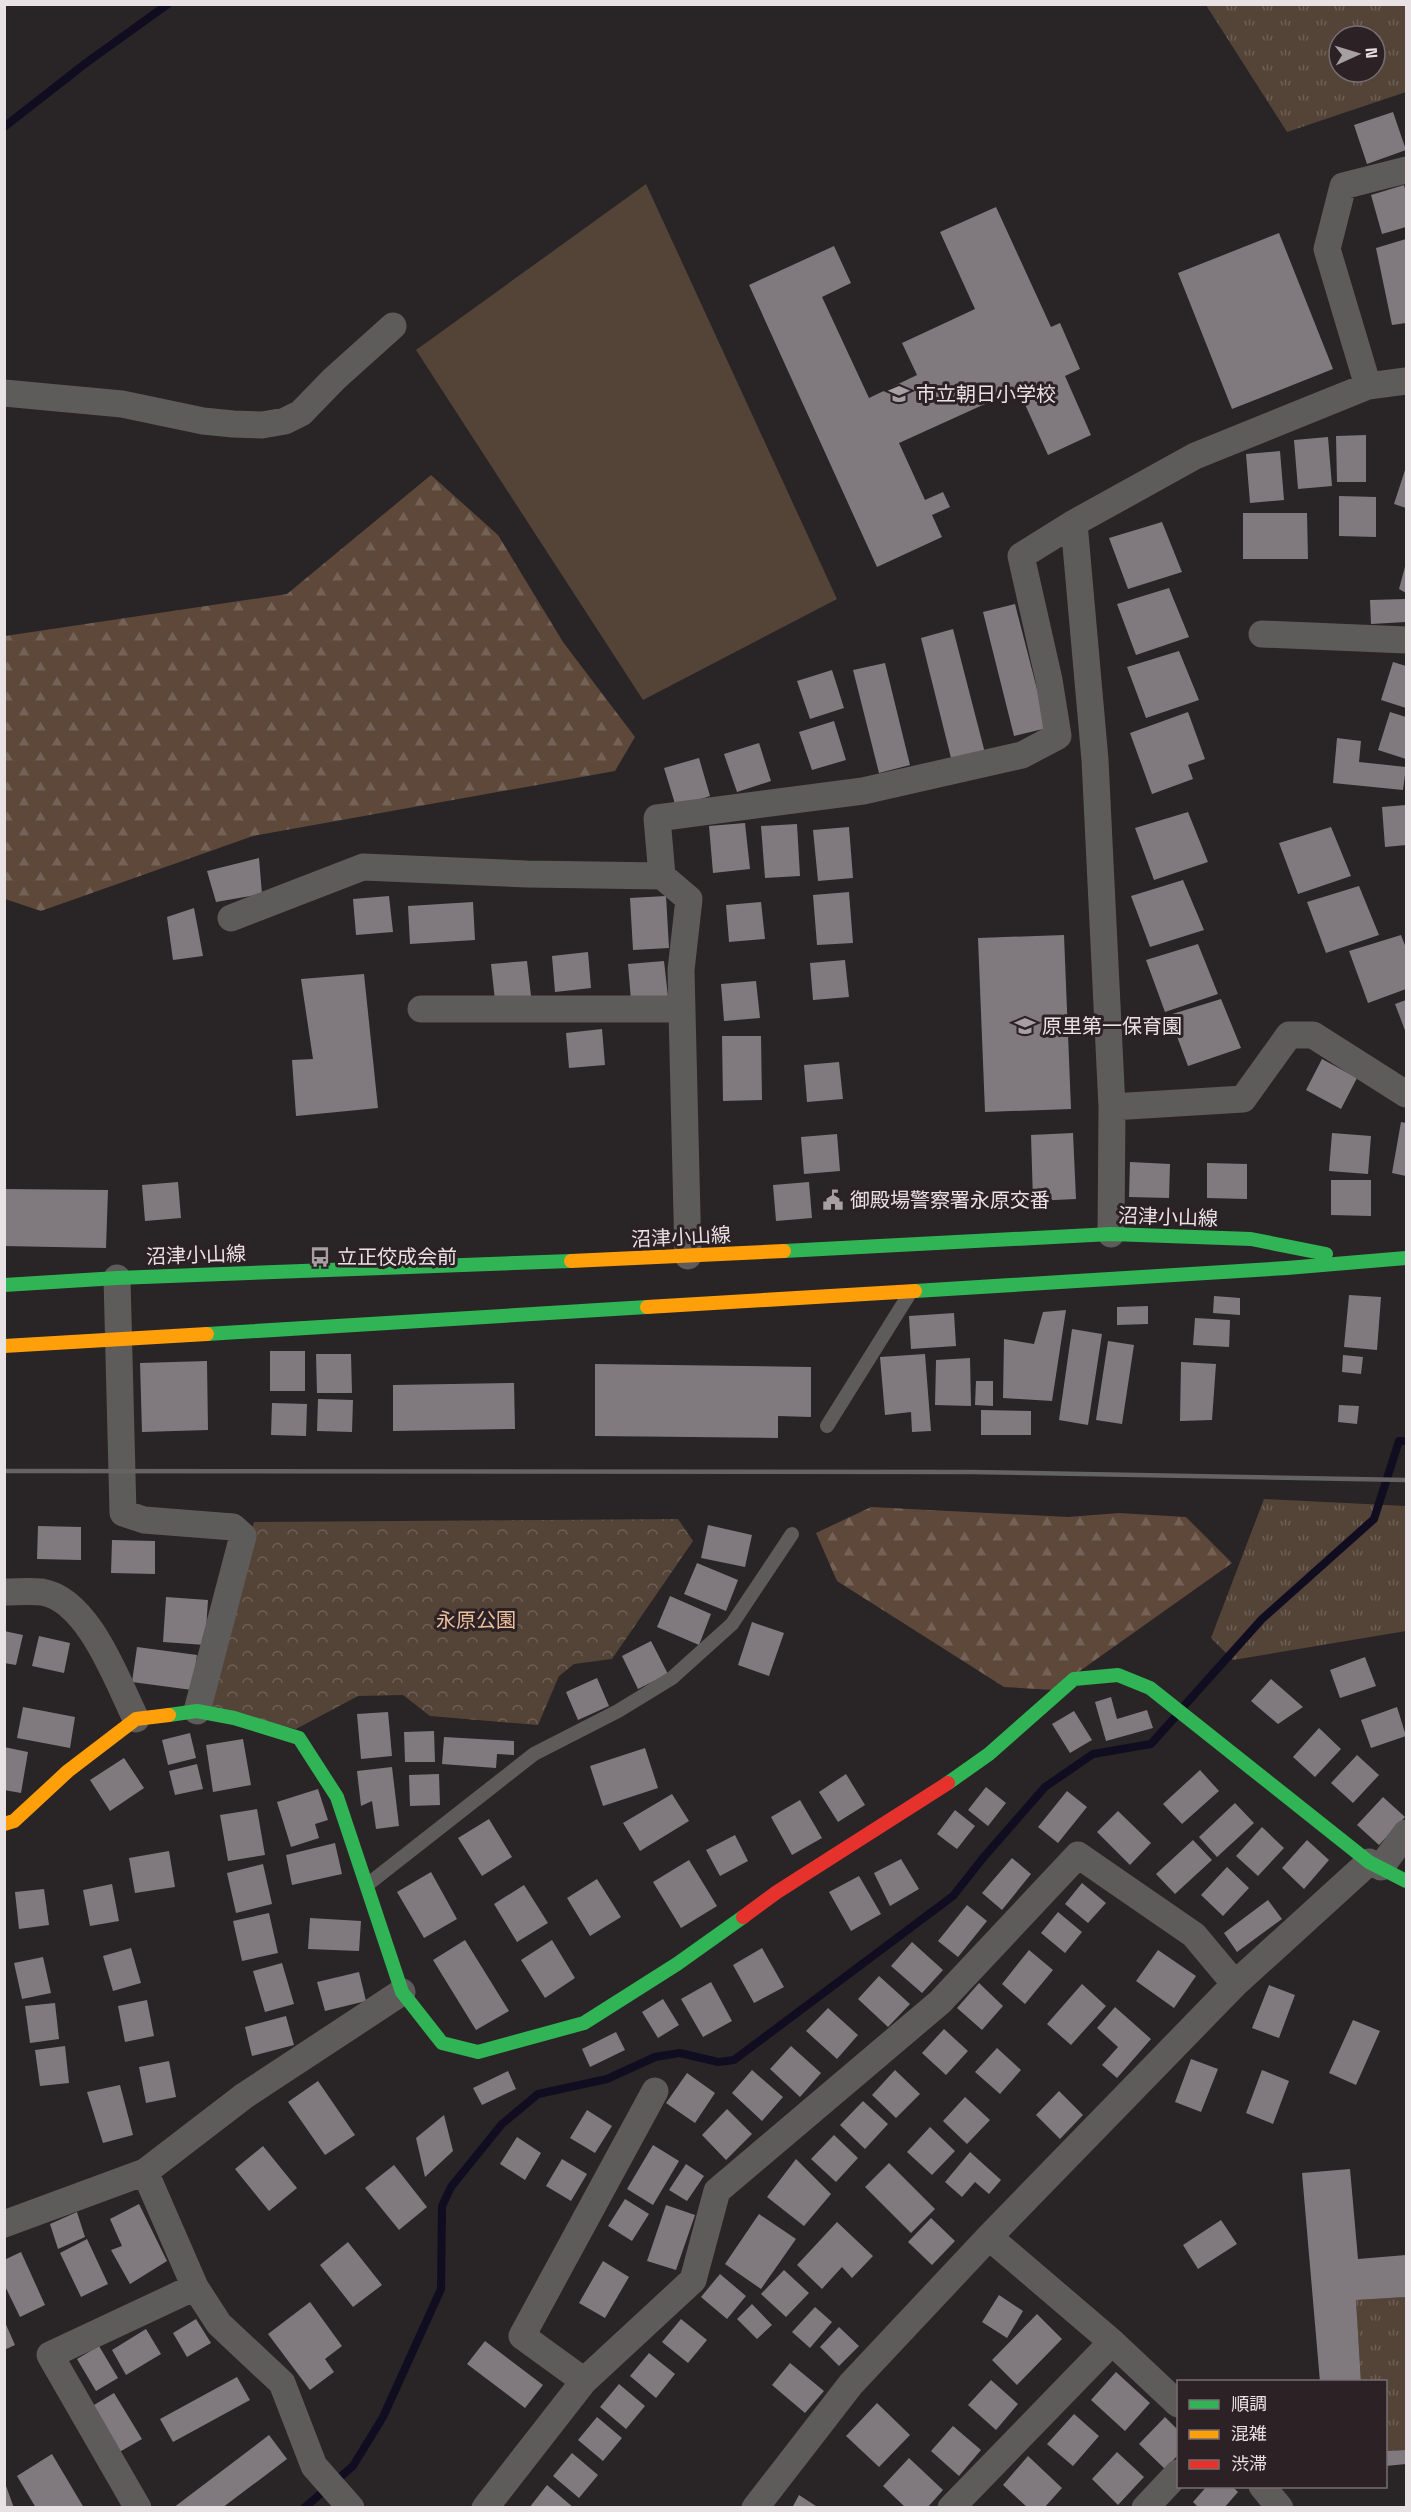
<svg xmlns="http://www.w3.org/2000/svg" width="1411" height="2512" font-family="'Space Grotesk','Noto Sans JP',sans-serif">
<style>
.grass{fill:url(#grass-tufts);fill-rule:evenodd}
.forest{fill:url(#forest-firs)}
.park{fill:url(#park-crowns)}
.pitch{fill:#544438}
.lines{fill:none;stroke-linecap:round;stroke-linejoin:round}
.stream{stroke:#110d20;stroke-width:8}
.building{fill:#807a7f}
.lane{stroke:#5e5b5b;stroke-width:14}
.street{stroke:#5e5b5b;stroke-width:27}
.fast{stroke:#30b455;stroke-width:14}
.slow{stroke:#ff9f0a;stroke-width:14}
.jam{stroke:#e5322d;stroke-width:14}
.rail{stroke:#656363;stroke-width:4.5}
.labels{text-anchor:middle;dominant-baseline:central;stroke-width:6;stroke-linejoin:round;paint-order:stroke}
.poi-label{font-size:20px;fill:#e9e2e4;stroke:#2c2125;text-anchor:start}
.street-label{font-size:20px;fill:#e9e2e4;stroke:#2c2125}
.park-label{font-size:20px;fill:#ecbe9a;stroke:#2c2125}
</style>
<defs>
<pattern id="grass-tufts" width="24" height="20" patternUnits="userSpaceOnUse" patternTransform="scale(1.5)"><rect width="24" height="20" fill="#544438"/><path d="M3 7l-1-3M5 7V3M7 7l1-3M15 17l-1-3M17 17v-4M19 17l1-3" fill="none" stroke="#6d5f55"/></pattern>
<pattern id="forest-firs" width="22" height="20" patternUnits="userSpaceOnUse" patternTransform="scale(1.5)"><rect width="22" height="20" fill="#5d483a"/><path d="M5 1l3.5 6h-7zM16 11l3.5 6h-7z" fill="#746256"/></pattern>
<pattern id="park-crowns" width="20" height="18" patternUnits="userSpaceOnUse" patternTransform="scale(1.5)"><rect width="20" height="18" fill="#544438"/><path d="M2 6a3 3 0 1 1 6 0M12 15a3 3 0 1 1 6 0" fill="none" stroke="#6d5f55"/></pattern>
</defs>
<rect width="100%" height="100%" fill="#292426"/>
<path class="grass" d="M1206,5H1406V92L1287,132ZM1339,36H1375V72H1339Z
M1264,1499L1406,1506V1631L1233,1660L1211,1638Z
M1406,2297V2450L1386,2451V2382L1361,2381L1356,2300Z"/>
<path class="forest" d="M431,475L498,535L563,642L635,737L615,771L253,836L41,911L5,899V636L287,594Z
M871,1507L1068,1517L1119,1513L1186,1517L1232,1563L1053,1690L1004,1687L837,1581L816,1533Z"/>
<path class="park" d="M678,1519L693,1541L612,1659L574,1664L559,1676L538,1725L430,1716L403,1695L358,1696L296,1729L205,1708L254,1522Z"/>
<path class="pitch" d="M646,184L837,599L643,700L416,350Z"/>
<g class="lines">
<path class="stream" d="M4,127L86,63L168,4
M1184,1706L1262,1619L1374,1519L1399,1441H1406
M304,2508L353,2466L383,2417L441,2289L442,2206L451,2187L502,2124L538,2094L607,2079L655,2057L680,2053L718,2062L734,2060L953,1896L983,1858L1045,1787L1093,1754L1151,1744L1176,1716"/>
</g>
<path class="building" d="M1393,112L1406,150L1367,164L1354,125Z
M1404,185L1406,193V227L1382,234L1371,195Z
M996,207L1051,327L1060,323L1080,369L1065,376L1091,435L1048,455L1018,389L899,443L925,500L943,492L950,507L932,515L942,537L877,567L749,285L834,246L851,283L822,297L869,398L917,375L902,343L975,309L940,232Z
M1279,233L1333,369L1232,409L1178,273Z
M1406,239V323L1392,325L1376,248Z
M1366,435V482H1337L1336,436Z
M1328,437L1332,486L1298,489L1294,440Z
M1280,451L1284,500L1250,503L1246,454Z
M1406,467V508L1394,504Z
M1339,496L1376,497V537L1339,536Z
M1243,513H1307L1308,559H1243Z
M1162,522L1182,572L1128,589L1109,538Z
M1406,563V593L1399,589Z
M1169,588L1189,637L1136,655L1117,604Z
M1406,599V622L1371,624L1370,600Z
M1015,604L1047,728L1014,736L983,612Z
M953,629L985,753L952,762L921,638Z
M1179,651L1199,700L1146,718L1127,667Z
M1393,662L1406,666V708L1381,700Z
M885,663L910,765L879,773L853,670Z
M832,670L844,708L810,719L797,681Z
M1188,712L1205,759L1188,765L1193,779L1152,794L1130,733Z
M1390,712L1406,717V759L1378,750Z
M834,721L846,760L812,770L799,732Z
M1337,738L1361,741L1359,762L1406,767L1403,790L1333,783Z
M759,743L771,781L737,792L724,754Z
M699,758L710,796L676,807L664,768Z
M1406,805V845L1385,847L1382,807Z
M1188,812L1208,862L1154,880L1135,828Z
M745,823L750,869L713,873L709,826Z
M797,824L800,876L765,878L761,826Z
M849,827L853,878L818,881L813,830Z
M1331,827L1351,876L1298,894L1279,843Z
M259,858L262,894L216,902L207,871Z
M1183,880L1204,930L1150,947L1131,896Z
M1359,886L1379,935L1326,953L1307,902Z
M849,892L853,943L817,945L813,895Z
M389,896L393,932L356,935L353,899Z
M666,896L669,948L633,950L630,898Z
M473,902L475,940L410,944L408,906Z
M761,902L765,939L729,942L726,905Z
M194,908L203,956L173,960L167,917Z
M1064,935L1071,1109L985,1112L978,938Z
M1401,935L1406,948V989L1368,1003L1349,951Z
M1198,944L1218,994L1165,1012L1146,960Z
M588,952L591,988L555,992L552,956Z
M845,960L849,997L813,1000L810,963Z
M527,961L531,996L495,1000L491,964Z
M664,961L668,997L631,1000L628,964Z
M364,974L378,1108L296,1116L292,1060L313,1059L301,979Z
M756,981L760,1018L724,1021L721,984Z
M1221,999L1241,1048L1188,1066L1169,1015Z
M1406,1000V1033L1395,1004Z
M602,1029L605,1065L569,1068L566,1033Z
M722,1036H761L762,1100L723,1101Z
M1322,1059L1357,1078L1341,1109L1306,1090Z
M839,1062L843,1099L807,1102L804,1065Z
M1401,1122L1406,1123V1176L1392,1173Z
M1073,1133L1076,1199L1033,1201L1031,1135Z
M1332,1133L1371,1136L1368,1174L1329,1171Z
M837,1134L840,1171L804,1174L801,1137Z
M1130,1162L1170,1164L1169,1198L1129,1197Z
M1207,1163L1247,1164V1199L1207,1198Z
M1331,1180H1371V1216L1331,1215Z
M178,1182L181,1218L145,1221L142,1185Z
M809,1182L812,1218L776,1221L773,1185Z
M4,1189L108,1190L106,1248L4,1246Z
M1349,1295L1381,1297L1377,1350L1344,1347Z
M1214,1296L1240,1298V1315L1213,1313Z
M1148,1306V1324L1117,1325V1307Z
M1066,1310L1052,1401L1003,1398L1004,1339L1034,1344L1043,1312Z
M954,1313L956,1346L911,1349L909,1316Z
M1195,1318L1230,1320L1229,1347L1193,1345Z
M1072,1329L1102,1334L1088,1425L1059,1420Z
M1108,1341L1134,1345L1122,1424L1096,1420Z
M270,1351H305V1391H270Z
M316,1354H351L352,1393H317Z
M925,1354L931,1431L912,1432L911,1412L885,1415L880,1357Z
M1343,1355L1363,1357L1361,1374L1342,1372Z
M970,1358L971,1406L935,1405L936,1360Z
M207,1361L208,1430L142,1432L140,1363Z
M1181,1362L1216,1364L1212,1420L1180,1421Z
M595,1364L811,1367V1417L778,1416V1438L595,1436Z
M976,1381H993V1406L975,1405Z
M514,1383L515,1429L393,1431V1385Z
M318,1399L353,1400L352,1432L317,1431Z
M272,1403L307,1404L306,1436L271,1435Z
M1339,1405L1359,1406L1357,1424L1338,1422Z
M981,1410L1031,1411V1435H981Z
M708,1525L752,1535L745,1567L701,1558Z
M38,1526L81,1527V1560L37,1559Z
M112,1540L155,1541V1574L111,1573Z
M697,1563L738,1580L726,1611L684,1594Z
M670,1596L711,1614L699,1645L657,1627Z
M166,1597L208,1600L205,1645L163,1642Z
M752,1622L784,1633L769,1676L738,1665Z
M4,1631L23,1635L16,1665L4,1663Z
M39,1636L70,1643L64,1673L32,1666Z
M651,1641L668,1674L638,1689L622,1656Z
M137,1647L197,1655L192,1690L132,1682Z
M1365,1657L1376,1686L1340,1698L1330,1670Z
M597,1678L609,1706L578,1720L566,1692Z
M1271,1679L1303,1707L1278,1724L1251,1701Z
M1111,1697L1117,1719L1147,1710L1153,1728L1106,1741L1095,1702Z
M23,1707L75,1717L70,1748L17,1738Z
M1397,1707L1406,1736L1371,1748L1361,1720Z
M1074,1711L1092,1740L1070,1753L1052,1724Z
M388,1712L392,1756L361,1759L357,1714Z
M1319,1728L1341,1749L1315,1777L1293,1757Z
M434,1731L435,1762H405L404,1732Z
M190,1733L196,1758L168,1765L162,1740Z
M444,1737L514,1741V1755L497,1754L496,1768L442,1764Z
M243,1739L251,1785L213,1792L206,1745Z
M4,1747L28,1752L21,1793L4,1790Z
M645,1748L658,1788L603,1806L590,1766Z
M1357,1755L1379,1775L1353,1803L1331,1783Z
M124,1758L144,1788L110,1811L90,1780Z
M197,1764L203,1789L175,1795L169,1771Z
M392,1767L399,1826L376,1829L372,1801L361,1806L357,1771Z
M1200,1770L1219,1791L1182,1824L1163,1804Z
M439,1774L440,1805L410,1806L409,1775Z
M846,1774L865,1805L838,1822L819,1792Z
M986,1787L1006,1803L988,1826L968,1810Z
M318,1789L328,1820L315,1824L319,1838L291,1847L277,1802Z
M1067,1791L1087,1807L1058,1843L1038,1827Z
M672,1794L689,1821L640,1851L623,1823Z
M1383,1797L1405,1817L1379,1845L1357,1825Z
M800,1800L822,1838L792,1855L771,1817Z
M1235,1803L1254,1823L1217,1857L1199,1837Z
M257,1809L265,1855L228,1861L220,1815Z
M955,1810L975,1826L957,1849L937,1834Z
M1118,1811L1151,1843L1130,1865L1097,1832Z
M489,1819L512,1857L482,1876L458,1838Z
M1262,1827L1284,1848L1258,1876L1236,1856Z
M735,1835L748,1861L720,1876L706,1850Z
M1193,1840L1212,1860L1175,1894L1156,1874Z
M1307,1840L1329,1860L1304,1889L1282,1868Z
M335,1843L342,1874L292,1885L286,1855Z
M169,1851L175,1887L135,1893L129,1858Z
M1012,1858L1031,1874L1002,1910L982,1893Z
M901,1859L919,1889L890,1906L874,1873Z
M689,1860L717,1906L681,1928L653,1882Z
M263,1864L272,1904L236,1913L227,1873Z
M1227,1867L1249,1888L1223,1916L1201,1895Z
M431,1872L457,1919L424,1938L397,1892Z
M859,1876L881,1914L851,1931L829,1892Z
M597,1879L621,1917L590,1936L567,1898Z
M1082,1883L1106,1903L1088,1923L1065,1904Z
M112,1884L119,1921L90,1926L83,1890Z
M524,1885L548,1923L517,1942L494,1904Z
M44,1889L49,1925L19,1929L15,1892Z
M1268,1900L1282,1919L1237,1952L1224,1933Z
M967,1905L987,1921L958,1957L938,1941Z
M1058,1912L1082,1932L1065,1953L1041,1933Z
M269,1913L278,1953L242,1961L233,1921Z
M310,1918L361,1921L359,1951L308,1949Z
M465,1940L509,2011L476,2030L433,1960Z
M552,1940L575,1978L545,1998L521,1960Z
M912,1942L943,1970L922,1993L891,1966Z
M131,1948L141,1983L113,1991L103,1956Z
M762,1948L784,1987L754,2003L733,1965Z
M1029,1950L1053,1970L1025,2004L1002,1984Z
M1158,1950L1196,1976L1174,2008L1136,1981Z
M43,1957L51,1993L22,1999L14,1963Z
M282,1963L294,2004L265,2012L253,1971Z
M359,1972L366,2001L325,2011L317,1982Z
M879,1976L910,2004L888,2027L858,1999Z
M711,1982L732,2021L703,2037L681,1999Z
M979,1983L1003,2006L982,2030L957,2008Z
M1082,1984L1106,2006L1071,2045L1047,2024Z
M1269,1985L1295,1995L1279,2038L1252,2028Z
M663,1999L679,2025L658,2038L642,2012Z
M147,2000L154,2036L125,2042L118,2006Z
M55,2003L59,2039L30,2043L25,2006Z
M1115,2007L1151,2039L1117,2078L1102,2065L1118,2047L1097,2028Z
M828,2008L858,2035L837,2059L806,2031Z
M286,2016L294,2045L252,2056L245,2027Z
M1353,2020L1380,2031L1356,2085L1329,2073Z
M944,2029L968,2051L946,2075L922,2053Z
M616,2032L625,2050L590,2067L582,2049Z
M65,2046L69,2083L40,2086L35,2050Z
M791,2046L821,2073L800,2097L770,2069Z
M997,2048L1021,2070L1000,2094L975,2072Z
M1191,2059L1218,2069L1201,2112L1175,2102Z
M169,2061L176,2097L146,2103L139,2067Z
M752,2070L783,2097L762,2121L732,2093Z
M895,2070L920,2094L896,2118L872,2095Z
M1262,2070L1289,2081L1273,2124L1246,2113Z
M508,2071L516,2089L482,2105L473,2088Z
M687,2073L715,2093L695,2123L666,2103Z
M318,2081L355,2135L325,2155L288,2102Z
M120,2085L133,2135L103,2143L87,2092Z
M1059,2091L1083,2115L1060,2139L1036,2115Z
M965,2097L990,2120L967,2144L943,2121Z
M863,2101L888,2124L865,2149L840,2125Z
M727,2109L752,2134L726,2160L702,2135Z
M587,2110L612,2126L595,2153L570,2138Z
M444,2115L453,2151L425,2177L416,2138Z
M930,2127L955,2151L932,2175L907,2152Z
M834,2135L858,2158L836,2182L811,2159Z
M517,2137L541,2153L525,2180L500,2164Z
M653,2145L679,2161L653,2205L627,2189Z
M263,2146L297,2188L269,2211L235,2169Z
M970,2152L1001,2180L989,2194L975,2182L962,2197L945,2182Z
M562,2159L587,2174L571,2201L546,2186Z
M796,2159L831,2194L804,2226L767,2197Z
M889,2163L935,2209L911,2233L865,2187Z
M686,2164L704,2176L687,2201L669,2190Z
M394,2165L427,2207L399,2230L365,2188Z
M1350,2169L1358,2259L1406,2255V2297L1356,2300L1361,2382H1320L1302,2173Z
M625,2199L649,2214L632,2241L608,2226Z
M139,2204L167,2261L130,2284L111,2250L122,2246L110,2219Z
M666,2205L695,2215L676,2270L647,2261Z
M77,2212L85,2237L58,2249L50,2224Z
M759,2214L796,2239L761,2289L725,2264Z
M931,2218L955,2241L932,2265L908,2242Z
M1221,2220L1237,2244L1198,2269L1183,2245Z
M837,2222L873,2256L852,2278L842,2267L822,2289L797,2265Z
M87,2239L108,2284L81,2297L60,2253Z
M348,2242L382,2285L353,2307L320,2265Z
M21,2252L45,2305L20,2317L4,2284V2260Z
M603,2261L629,2277L605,2318L579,2303Z
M784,2270L809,2293L786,2317L761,2294Z
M720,2274L746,2296L727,2319L701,2297Z
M999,2295L1023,2311L1007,2338L982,2322Z
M310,2302L342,2346L325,2359L334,2372L310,2390L268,2334Z
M752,2304L772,2325L757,2339L737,2319Z
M815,2307L832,2322L810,2348L792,2332Z
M1037,2314L1062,2339L1017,2385L992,2360Z
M196,2319L211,2343L187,2357L173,2333Z
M681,2319L707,2340L688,2363L662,2342Z
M4,2320L15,2345L4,2350Z
M839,2327L859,2346L839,2366L820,2347Z
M146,2329L161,2354L126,2375L112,2350Z
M485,2341L543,2385L525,2408L467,2364Z
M99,2346L118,2378L96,2391L77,2359Z
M649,2353L675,2374L656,2398L630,2376Z
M790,2363L824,2391L805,2413L772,2385Z
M1116,2372L1150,2403L1125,2431L1091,2400Z
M237,2377L250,2400L173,2442L160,2419Z
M991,2380L1018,2404L996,2430L968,2405Z
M619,2384L645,2406L626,2429L600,2407Z
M114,2393L142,2439L116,2454L89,2408Z
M877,2403L910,2435L879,2467L846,2436Z
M1074,2414L1099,2436L1073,2466L1047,2444Z
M597,2417L622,2438L603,2461L578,2440Z
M1165,2417L1178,2430V2455L1165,2469L1139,2444Z
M953,2426L981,2450L959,2476L931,2451Z
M269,2435L287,2459L222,2508H173Z
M1406,2450V2464L1386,2466V2451Z
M1117,2452L1144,2477L1118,2505L1092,2479Z
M572,2453L598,2475L579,2498L553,2476Z
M52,2454L84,2508H36L17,2476Z
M1028,2456L1062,2488L1044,2508H1028L1003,2485Z
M909,2458L943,2490L927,2508H906L883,2486Z
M4,2483H5L14,2508H4Z
M547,2485L574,2508H529Z
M1207,2486H1232L1238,2492L1224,2508H1199L1193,2502Z
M799,2495L819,2508H792Z"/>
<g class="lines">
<path class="lane" d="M827,1426L910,1293
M367,1885L534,1754L618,1711L672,1678L732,1624L792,1534"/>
<path class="street" d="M1368,386L1327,249L1343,186L1406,170
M4,393L122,404L203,421L233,424L262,425L285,421L301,413L334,379L393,326
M1074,523L1095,760L1112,1107L1111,1234
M1262,634L1406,640
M662,876L657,818L863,791L1022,755L1058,736L1049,680L1021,556L1074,523L1195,456L1368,386L1406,381
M231,918L363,867L527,874L662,876L689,899L681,970L688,1256
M421,1009H682
M1112,1107L1243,1099L1289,1035H1313L1406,1094
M117,1278L123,1513L144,1520L233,1527L243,1536L197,1711
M4,1592C17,1592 30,1591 42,1592C89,1600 117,1681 136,1719
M1381,1867L1406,1833
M4,2224L145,2172L244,2096L402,1992
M989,2237L1112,2342L1178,2404
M195,2287L219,2324L282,2383L314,2466L351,2508
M584,2381L522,2336L655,2091
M1262,2486L1280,2508
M138,2508L50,2355L195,2287L145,2172
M485,2508L584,2381L693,2280L717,2191L940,2002L1078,1855L1194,1935L1235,1984
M755,2508L851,2384L989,2237L1235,1984L1369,1862
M951,2508L1112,2342
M1145,2508L1178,2473"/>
<path class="fast" d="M784,1251L1111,1234L1251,1239L1326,1254
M4,1285L117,1278L571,1261
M915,1291L1287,1268L1406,1258
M207,1334L647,1307
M169,1715L197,1711L234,1718L299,1738L337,1797L402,1992L442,2043L478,2052L584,2023L677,1964L743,1917
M948,1783L989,1754L1074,1679L1118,1675L1150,1688L1369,1862L1406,1881"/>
<path class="slow" d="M571,1261L784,1251
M647,1307L915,1291
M4,1346L207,1334
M4,1824L14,1821L68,1771L136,1719L169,1715"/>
<path class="jam" d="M743,1917L777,1892L948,1783"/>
<path class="rail" d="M4,1471L971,1472L1406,1480"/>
</g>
<defs>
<g id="school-bare" transform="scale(1.62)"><path d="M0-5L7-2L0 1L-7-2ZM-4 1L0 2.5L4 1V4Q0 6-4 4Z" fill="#a6a0a2" stroke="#2c2125" stroke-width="2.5" paint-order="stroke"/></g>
<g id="civic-bare" transform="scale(1.62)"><path d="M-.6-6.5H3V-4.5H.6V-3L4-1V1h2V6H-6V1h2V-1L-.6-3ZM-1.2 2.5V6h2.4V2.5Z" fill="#a6a0a2" stroke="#2c2125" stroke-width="2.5" paint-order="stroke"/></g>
<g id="bus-bare" transform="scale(1.62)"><path d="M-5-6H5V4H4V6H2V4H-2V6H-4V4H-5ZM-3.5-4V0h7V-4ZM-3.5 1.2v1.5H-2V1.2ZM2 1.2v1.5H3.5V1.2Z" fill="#a6a0a2" stroke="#2c2125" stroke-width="2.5" paint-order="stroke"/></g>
</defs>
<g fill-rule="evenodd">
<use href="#school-bare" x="899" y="394"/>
<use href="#school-bare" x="1025" y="1026"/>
<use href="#civic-bare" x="833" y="1200"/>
<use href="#bus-bare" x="320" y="1257"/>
</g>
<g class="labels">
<g class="poi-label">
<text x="916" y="394">市立朝日小学校</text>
<text x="1042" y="1026">原里第一保育園</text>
<text x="850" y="1200">御殿場警察署永原交番</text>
<text x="337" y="1257">立正佼成会前</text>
</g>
<g class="street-label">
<text transform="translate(1168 1217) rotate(2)">沼津小山線</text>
<text transform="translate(681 1237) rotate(-3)">沼津小山線</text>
<text transform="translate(196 1255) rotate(-2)">沼津小山線</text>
</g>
<g class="park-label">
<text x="476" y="1620">永原公園</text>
</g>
</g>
<rect width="1411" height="2512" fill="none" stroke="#e9e2e4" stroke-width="12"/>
<rect x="1177" y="2380" width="210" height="108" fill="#2c2125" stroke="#786e71" stroke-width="1.5"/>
<rect x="1189" y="2400" width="30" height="9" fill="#30b455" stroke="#786e71" stroke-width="1.5"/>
<text x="1231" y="2410" font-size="18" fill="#e9e2e4">順調</text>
<rect x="1189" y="2430" width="30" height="9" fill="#ff9f0a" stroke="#786e71" stroke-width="1.5"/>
<text x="1231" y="2440" font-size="18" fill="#e9e2e4">混雑</text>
<rect x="1189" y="2460" width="30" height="9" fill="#e5322d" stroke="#786e71" stroke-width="1.5"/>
<text x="1231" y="2470" font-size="18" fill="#e9e2e4">渋滞</text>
<g transform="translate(1357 54) rotate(86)"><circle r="28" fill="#2c2125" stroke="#786e71" stroke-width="1.5"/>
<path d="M0-4.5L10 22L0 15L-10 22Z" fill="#a6a0a2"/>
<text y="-9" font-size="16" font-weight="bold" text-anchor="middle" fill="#e9e2e4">N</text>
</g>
</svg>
